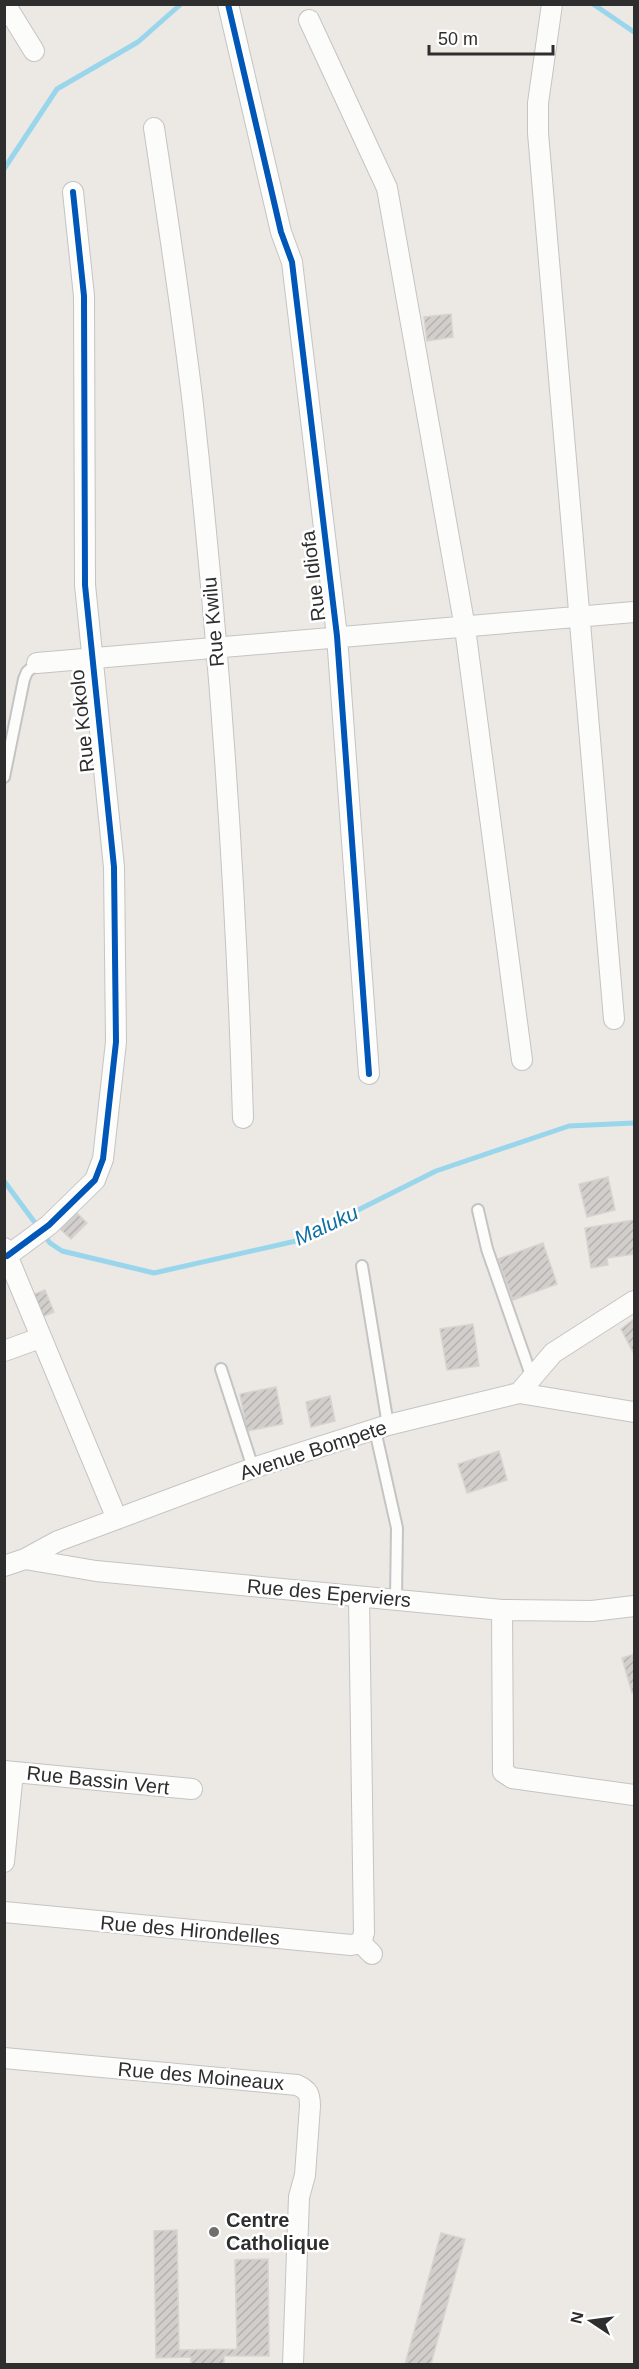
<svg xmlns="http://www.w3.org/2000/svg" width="639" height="2369" font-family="Helvetica,sans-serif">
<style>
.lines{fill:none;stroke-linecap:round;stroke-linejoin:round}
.stream{stroke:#99d6ec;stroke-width:5}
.building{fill:url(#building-hatch);stroke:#d7d4d0;stroke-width:1.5}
.service-casing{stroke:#c5c4c5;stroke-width:14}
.minor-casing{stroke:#c5c4c5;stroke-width:22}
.service{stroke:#fcfcfb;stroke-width:10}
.minor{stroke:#fcfcfb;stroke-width:20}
.cycleway-casing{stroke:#fff;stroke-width:10}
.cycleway{stroke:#0057b8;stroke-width:6}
.poi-dot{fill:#706f6e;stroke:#fff;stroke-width:2}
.labels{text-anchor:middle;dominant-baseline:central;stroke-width:5;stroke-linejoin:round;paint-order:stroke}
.street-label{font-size:20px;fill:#2e2e2e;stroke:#fff}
.poi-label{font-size:20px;font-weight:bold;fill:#2e2e2e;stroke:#fff;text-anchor:start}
.water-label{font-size:21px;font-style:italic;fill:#0d6fa3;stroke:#fff}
</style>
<defs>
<pattern id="building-hatch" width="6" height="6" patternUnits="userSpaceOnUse" patternTransform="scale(1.5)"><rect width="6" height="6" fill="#d1cecb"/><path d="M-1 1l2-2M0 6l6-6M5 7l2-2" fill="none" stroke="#b4b1af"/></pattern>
</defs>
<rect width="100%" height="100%" fill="#ece8e4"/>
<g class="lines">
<path class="stream" d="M593,4L634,32
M4,169L57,89L138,42L181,4
M4,1181L50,1243L62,1251L154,1273L296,1241L436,1171L569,1126L634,1123"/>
</g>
<path class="building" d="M451,314L453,337L427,341L424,317Z
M608,1177L615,1210L587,1217L579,1184Z
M75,1211L87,1223L71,1239L59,1228Z
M634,1220V1254L607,1258L608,1265L591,1268L585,1228Z
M543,1243L557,1284L513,1300L498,1259Z
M45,1290L54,1312L39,1318L30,1296Z
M634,1319V1354L621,1329Z
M473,1324L479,1366L447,1370L440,1329Z
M276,1387L283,1424L247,1431L240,1394Z
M330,1396L335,1421L311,1427L306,1402Z
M499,1451L507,1480L467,1493L458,1464Z
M634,1654V1692L632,1693L622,1658Z
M177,2230L179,2350L237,2349L235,2260L268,2259L269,2356H224V2364H191V2357L156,2358L154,2231Z
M441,2233L465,2239L431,2364H405Z"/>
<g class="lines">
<g class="service-casing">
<path id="service" d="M4,777L24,679L27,672L37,663
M478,1210L487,1249L532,1378
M362,1266L388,1425
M221,1369L253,1468
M375,1430L397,1528L396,1598"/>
</g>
<g class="minor-casing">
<path id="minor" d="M5,4L34,51
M228,4L281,232L292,262L337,636L369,1074
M552,4L538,103V133L614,1019
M309,20L387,188L465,628L522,1060
M154,128C168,220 182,313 193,405C219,642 236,880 243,1118
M37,663L634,612
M4,1248L117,1519
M7,1256L49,1225L95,1180L103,1159L116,1042L114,867L85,585L84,296L73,192
M4,1351L40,1338
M519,1393L553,1353L634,1301
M25,1559L96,1571L502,1610L592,1611L634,1606
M4,1566L25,1559L58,1541L253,1468L388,1425L519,1393L634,1412
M359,1597L364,1933L361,1943
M502,1610L503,1772L512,1778L634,1795
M4,1771L192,1789
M4,1862L13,1772
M4,1912L351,1945L361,1943L372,1954
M4,2058L297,2085C308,2090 310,2094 310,2106L305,2175L299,2197L293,2364"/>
</g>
<use href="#service" class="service"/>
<use href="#minor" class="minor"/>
<g class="cycleway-casing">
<path id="cycleway" d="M228,4L281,232L292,262L337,636L369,1074
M7,1256L49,1225L95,1180L103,1159L116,1042L114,867L85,585L84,296L73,192"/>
</g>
<use href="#cycleway" class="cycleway"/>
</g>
<circle class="poi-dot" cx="214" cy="2232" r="6"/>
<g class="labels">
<g class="street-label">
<text transform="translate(313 576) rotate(-97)">Rue Idiofa</text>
<text transform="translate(213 622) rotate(-95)">Rue Kwilu</text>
<text transform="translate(82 721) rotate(-96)">Rue Kokolo</text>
<text transform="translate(313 1450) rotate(-18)">Avenue Bompete</text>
<text transform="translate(329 1593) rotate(5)">Rue des Eperviers</text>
<text transform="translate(98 1780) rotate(6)">Rue Bassin Vert</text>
<text transform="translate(190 1930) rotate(5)">Rue des Hirondelles</text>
<text transform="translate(201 2076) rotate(5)">Rue des Moineaux</text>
</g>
<g class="poi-label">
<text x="226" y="2220">Centre<tspan x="226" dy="23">Catholique</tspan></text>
</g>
<g class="water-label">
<text transform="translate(326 1225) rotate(-25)">Maluku</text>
</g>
</g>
<rect width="639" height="2369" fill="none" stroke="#2e2e2e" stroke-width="12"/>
<g transform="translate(591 2321) rotate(283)" stroke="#ffffff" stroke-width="4.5" paint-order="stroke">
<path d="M0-4.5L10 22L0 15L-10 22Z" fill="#2e2e2e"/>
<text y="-9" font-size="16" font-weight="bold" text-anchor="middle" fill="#2e2e2e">N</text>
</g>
<path d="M429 45v9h124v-9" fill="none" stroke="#2e2e2e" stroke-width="3"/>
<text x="438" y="45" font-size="18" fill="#2e2e2e" stroke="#ffffff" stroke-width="4.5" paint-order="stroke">50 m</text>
</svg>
